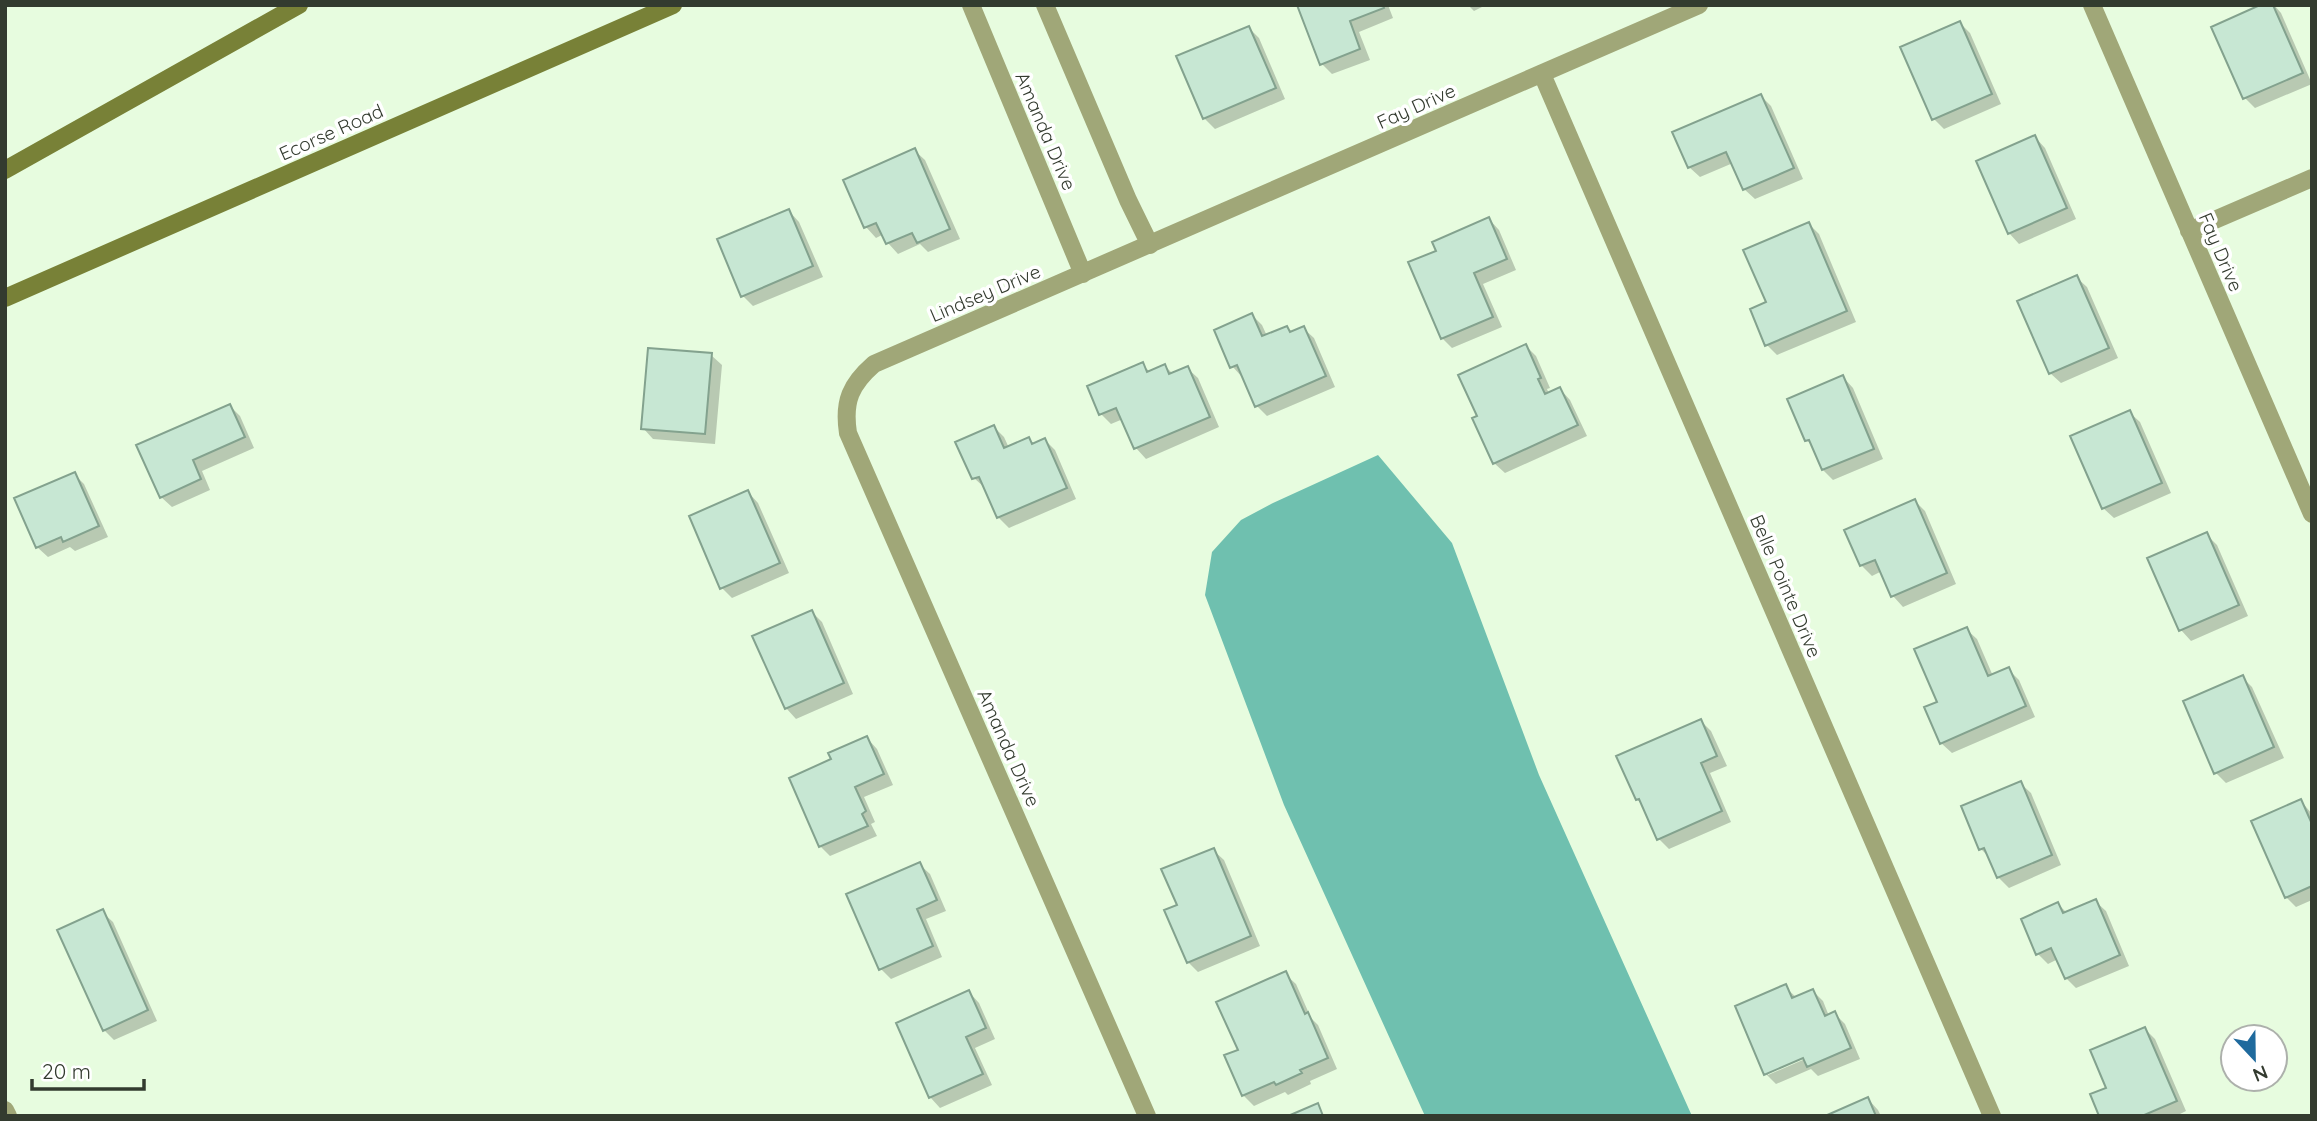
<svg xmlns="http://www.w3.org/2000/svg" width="2317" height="1121" font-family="Quicksand,sans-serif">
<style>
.water{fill:#6fc0af}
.shadow{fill:#0003;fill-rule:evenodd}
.building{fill:#c7e7d3;stroke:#83a28e;stroke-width:2}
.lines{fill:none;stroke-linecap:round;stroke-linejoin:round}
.minor{stroke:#a0a778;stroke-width:18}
.secondary{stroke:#788137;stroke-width:18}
.labels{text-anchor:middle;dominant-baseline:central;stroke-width:7;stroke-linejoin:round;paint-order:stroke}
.street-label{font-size:19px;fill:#333b2f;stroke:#fff}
</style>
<rect width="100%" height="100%" fill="#e7fcdf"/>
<path class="water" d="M1378,455L1452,543L1539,775L1692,1116H1425L1284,805L1205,595L1212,552L1241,520L1273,503Z"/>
<path class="shadow" d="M1299,5H1388L1393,18L1359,32L1370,60L1332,74L1322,64Z
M1468,5H1486L1474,11Z
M2264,5H2274L2281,13L2312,84L2255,108L2245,98Z
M1960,23L1970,33L2001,104L1944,129L1934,119Z
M1249,28L1259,38L1285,99L1215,129L1204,118Z
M1761,96L1771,106L1803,179L1755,199L1744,189L1733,163L1700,177L1689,167Z
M2035,137L2045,148L2076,219L2019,244L2009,233Z
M914,150L925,160L960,239L928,252L920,244L898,254L888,243L884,234L876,238L866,227Z
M789,211L799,222L823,277L753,306L743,296Z
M1489,219L1499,230L1516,270L1483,284L1502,327L1452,348L1442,338L1438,252Z
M1809,224L1819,234L1856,322L1777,355L1767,345L1768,303Z
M2076,277L2087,287L2118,358L2061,383L2050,373Z
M1252,315L1262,325L1267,336L1287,328L1292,333L1303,328L1314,338L1335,387L1267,416L1257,406L1242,377L1232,366Z
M1526,346L1536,356L1550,388L1547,389L1549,394L1560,389L1570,400L1587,436L1505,473L1494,463L1479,417Z
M711,355L722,365L715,444L653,439L643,428Z
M1142,364L1151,373L1165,366L1173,374L1187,368L1198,378L1219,427L1146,459L1136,448L1123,419L1111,424L1101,414Z
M1843,377L1853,388L1883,459L1833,480L1823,470L1814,447L1807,440Z
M230,406L240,416L254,448L202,471L210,490L172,507L161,497Z
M2129,412L2140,422L2171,493L2114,518L2103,508Z
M994,427L1004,437L1009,448L1029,439L1034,445L1045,440L1055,450L1076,499L1009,528L998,517L985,488L974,478Z
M74,474L84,484L108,537L75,551L70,547L48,557L37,547Z
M748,492L758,503L789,573L732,598L722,588Z
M1915,501L1925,511L1956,584L1903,607L1893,596L1882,571L1872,576L1861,565Z
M2207,535L2217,545L2248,616L2191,641L2181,630L2150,559Z
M812,612L822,622L853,694L796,719L786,708Z
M1966,629L1977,639L1993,676L2008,669L2019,680L2035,717L1952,753L1941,743L1939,702Z
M2242,677L2252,687L2284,758L2226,783L2216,773Z
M1701,721L1711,731L1727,766L1710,773L1731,822L1669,849L1659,839L1645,807L1637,799Z
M867,738L877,749L893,785L864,797L875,822L871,824L877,836L830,856L820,846L834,760Z
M2020,783L2031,793L2061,865L2009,888L1998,877L1991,859L1981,849L1963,807Z
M2301,801L2312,814V900L2296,907L2286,897Z
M1213,850L1224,860L1260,946L1198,972L1188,962L1179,906Z
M919,864L930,874L946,911L926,919L942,957L891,979L881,969Z
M2095,901L2106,911L2129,966L2076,988L2066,978L2058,959L2048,964L2038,954L2058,904L2067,913Z
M102,912L113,922L157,1021L114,1040L104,1030Z
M1285,974L1296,984L1311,1018L1318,1025L1337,1069L1310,1081L1311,1084L1288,1095L1285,1092L1254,1106L1243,1095L1240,1051Z
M1785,987L1797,998L1813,991L1823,1001L1829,1016L1834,1013L1845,1024L1860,1059L1818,1076L1811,1069L1776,1084L1766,1074ZM1810,1053L1812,1056L1768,1075V1071Z
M969,992L979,1003L995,1039L975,1048L992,1085L940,1108L930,1097Z
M2145,1029L2155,1039L2186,1111L2176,1116H2101L2108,1089Z
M1868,1099L1878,1110L1881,1116H1829Z"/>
<path class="building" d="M1297,5H1383L1384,8L1350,21L1360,49L1320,65Z
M2260,5H2273L2303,73L2243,99L2211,27Z
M1960,21L1992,94L1932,120L1900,47Z
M1249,26L1276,88L1203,119L1176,56Z
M1761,94L1794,168L1743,190L1726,152L1688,168L1672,132Z
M2035,135L2067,208L2008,234L1976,161Z
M915,148L950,229L917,243L912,233L886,244L876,223L864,228L843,180Z
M789,209L813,266L741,297L717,239Z
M1489,217L1507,259L1474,273L1493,317L1441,339L1408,262L1436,251L1432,242Z
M1809,222L1847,311L1765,346L1750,309L1766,302L1743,250Z
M2077,275L2109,348L2049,374L2017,301Z
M1252,313L1262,336L1287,326L1290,332L1304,326L1326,376L1255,407L1237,365L1230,368L1214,330Z
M1526,344L1541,378L1538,379L1545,394L1560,387L1578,425L1493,464L1472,418L1477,416L1458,375Z
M648,348L712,353L705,434L641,429Z
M1143,362L1147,372L1165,364L1169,374L1188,366L1210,417L1134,449L1116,408L1099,415L1087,386Z
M1843,375L1874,449L1822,470L1809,440L1805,441L1787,399Z
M230,404L245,437L193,460L201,479L160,498L136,445Z
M2130,410L2162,483L2102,509L2070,436Z
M994,425L1004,448L1029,437L1032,444L1045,438L1067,488L997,518L979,477L972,479L955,442Z
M75,472L99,526L63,542L61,537L36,548L14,498Z
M748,490L780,563L720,589L689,516Z
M1915,499L1947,573L1891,597L1875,560L1860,566L1844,530Z
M2207,532L2239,605L2179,631L2147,558Z
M812,610L844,683L785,709L752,636Z
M1967,627L1988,676L2009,667L2026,706L1940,744L1924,707L1937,702L1914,649Z
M2243,675L2274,747L2214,774L2183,701Z
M1701,719L1717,756L1701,763L1722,811L1657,840L1639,799L1636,800L1616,756Z
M867,736L884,774L855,787L866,811L862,814L868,826L819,847L789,778L831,759L828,753Z
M2021,781L2052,855L1997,878L1984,848L1979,850L1961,806Z
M2301,799L2312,824V886L2285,898L2251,821Z
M1214,848L1251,936L1187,963L1164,910L1177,905L1161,869Z
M920,862L937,900L917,909L933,946L879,970L846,894Z
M2096,899L2120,955L2065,979L2051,948L2036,955L2021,919L2058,902L2063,913Z
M103,909L148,1010L103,1031L57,930Z
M1286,971L1305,1014L1308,1012L1328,1058L1300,1070L1302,1073L1276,1085L1274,1082L1242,1096L1224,1055L1238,1050L1216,1002Z
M1786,984L1792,998L1813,989L1825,1016L1835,1011L1851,1048L1807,1067L1803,1058L1764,1075L1735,1006Z
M969,990L986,1028L966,1037L983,1074L929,1098L896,1023Z
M2145,1027L2177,1101L2142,1116H2099L2090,1094L2106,1088L2090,1050Z
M1868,1097L1876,1116H1825Z
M1318,1103L1323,1116H1288Z"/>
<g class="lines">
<path class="minor" d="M971,5L1083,274
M1045,5L1128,200L1150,245
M2092,5L2312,514
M1542,74L1992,1116
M2189,231L2312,178
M5,1110L8,1116
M1147,1116L848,433C843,401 851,384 874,364L1699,5"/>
<path class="secondary" d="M5,170L299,5
M5,298L673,5"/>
</g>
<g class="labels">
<g class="street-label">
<text transform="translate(1416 106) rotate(-24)">Fay Drive</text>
<text transform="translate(1046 131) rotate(67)">Amanda Drive</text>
<text transform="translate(331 132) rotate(-24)">Ecorse Road</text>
<text transform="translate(2221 252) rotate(67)">Fay Drive</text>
<text transform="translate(985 293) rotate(-23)">Lindsey Drive</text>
<text transform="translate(1786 586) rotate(67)">Belle Pointe Drive</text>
<text transform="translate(1009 748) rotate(66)">Amanda Drive</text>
</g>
</g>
<rect width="2317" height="1121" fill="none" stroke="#333b2f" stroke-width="14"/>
<g transform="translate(2254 1058) rotate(158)"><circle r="33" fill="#ffffff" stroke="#adb1ac" stroke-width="2"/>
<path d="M0-5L12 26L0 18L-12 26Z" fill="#1f6a9d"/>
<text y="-10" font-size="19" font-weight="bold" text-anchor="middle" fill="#333b2f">N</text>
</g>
<path d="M32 1079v10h112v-10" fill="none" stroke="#333b2f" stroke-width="3.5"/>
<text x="42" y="1079" font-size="21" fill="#333b2f" stroke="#ffffff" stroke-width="5" paint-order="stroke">20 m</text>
</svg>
